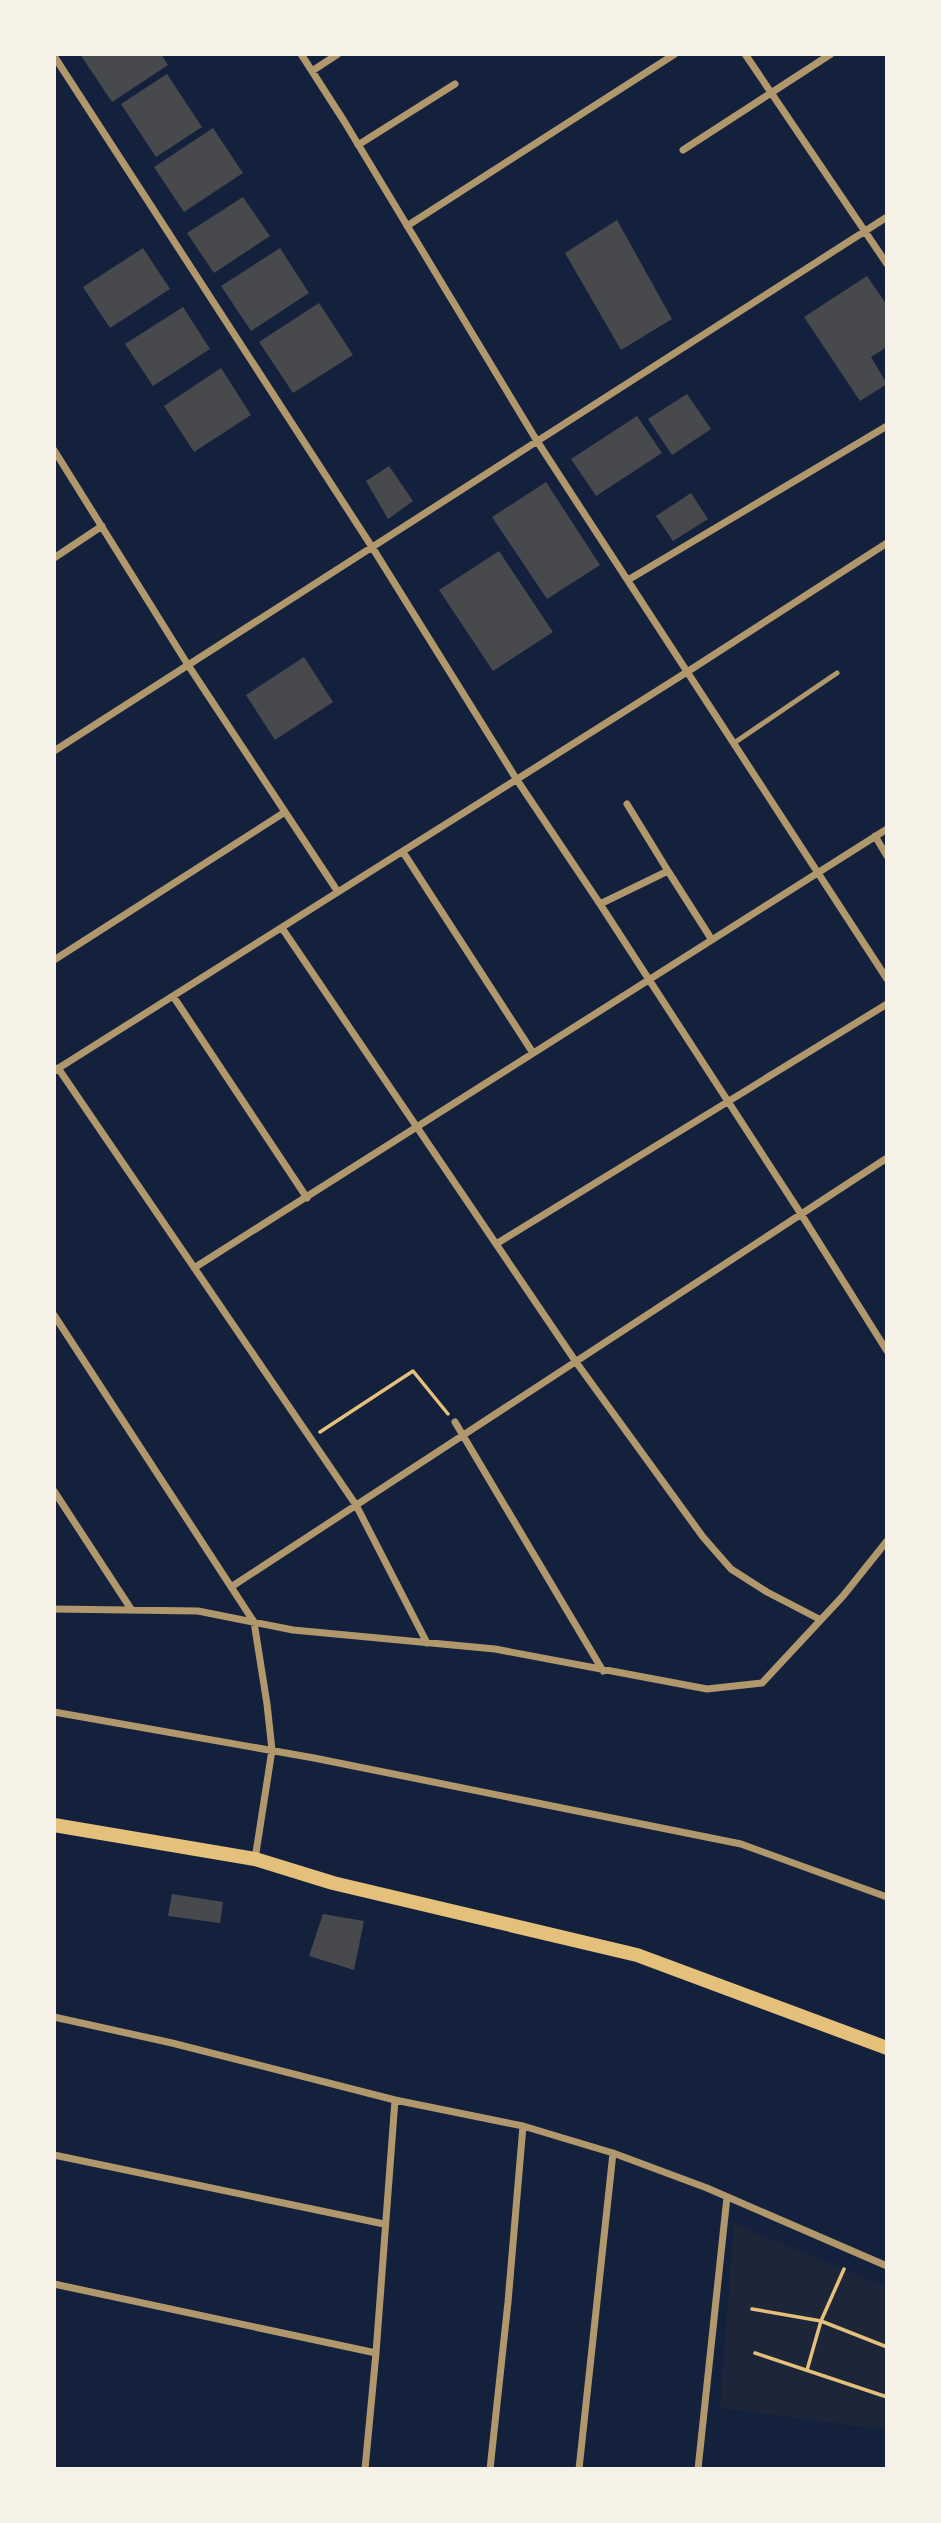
<svg xmlns="http://www.w3.org/2000/svg" width="941" height="2523" font-family="Quicksand,sans-serif">
<style>
.green{fill:#1d2539}
.building{fill:#48494c}
.lines{fill:none;stroke-linecap:round;stroke-linejoin:round}
.path{stroke:#e5c07b;stroke-width:3.5}
.service{stroke:#b1986c;stroke-width:5}
.minor{stroke:#b1986c;stroke-width:7}
.secondary{stroke:#e5c07b;stroke-width:14}
</style>
<rect width="100%" height="100%" fill="#14213d"/>
<path class="green" d="M734,2224L887,2287V2430L720,2408Z"/>
<path class="building" d="M80,54H161L168,65L112,102Z
M167,74L202,127L156,157L121,104Z
M213,128L243,173L184,212L154,167Z
M243,197L270,236L214,273L187,233Z
M617,220L672,319L621,350L565,253Z
M143,248L170,289L110,328L83,287Z
M280,248L309,293L251,331L221,286Z
M867,276L887,305V347L871,357L887,384L860,401L804,317Z
M319,303L353,355L293,393L259,342Z
M183,307L210,349L153,386L125,344Z
M221,368L251,415L194,452L164,406Z
M687,394L711,429L672,455L648,419Z
M637,416L662,453L596,496L571,459Z
M389,466L413,501L388,519L366,481Z
M546,482L600,565L547,599L492,517Z
M691,493L708,519L673,541L656,516Z
M499,551L553,632L493,671L439,590Z
M304,657L333,702L275,740L246,695Z
M172,1894L223,1902L220,1923L168,1916Z
M323,1914L364,1921L354,1970L309,1956Z"/>
<g class="lines">
<path class="path" d="M320,1432L413,1371L448,1414
M844,2269L821,2321L887,2347
M752,2309L821,2321L807,2370
M755,2353L887,2397"/>
<path class="service" d="M734,743L837,673"/>
<path class="minor" d="M301,54L344,121L537,441L887,979
M745,54L887,264
M54,56L372,547L517,780L600,904L668,871L627,804
M312,71L338,54
M358,145L455,84
M683,150L831,54
M407,226L675,54
M54,450L188,665L338,892
M54,558L102,526
M628,580L887,426
M54,751L887,217
M875,836L887,856
M403,852L533,1053
M668,871L712,940
M600,904L801,1214L887,1351
M282,928L576,1362L703,1537L731,1569L767,1592L821,1620
M54,960L285,812
M173,996L307,1198
M58,1068L356,1505L427,1643
M54,1071L687,672L887,543
M496,1244L887,1004
M194,1268L887,829
M54,1315L254,1622L267,1704L272,1750L255,1859
M455,1422L603,1671
M54,1491L131,1609
M231,1587L887,1158
M54,1609L198,1611L293,1630L495,1649L707,1689L762,1683L843,1596L887,1541
M54,1712L314,1758L741,1844L887,1897
M54,2017L172,2043L395,2100L523,2126L613,2153L707,2188L887,2266
M54,2155L384,2224
M54,2284L376,2353
M365,2469L376,2353L395,2100
M490,2469L508,2302L523,2126
M579,2469L613,2153
M698,2469L727,2197"/>
<path class="secondary" d="M54,1825L255,1859L333,1883L637,1955L887,2048"/>
</g>
<rect width="941" height="2523" fill="none" stroke="#f6f1e7" stroke-width="112"/>
</svg>
